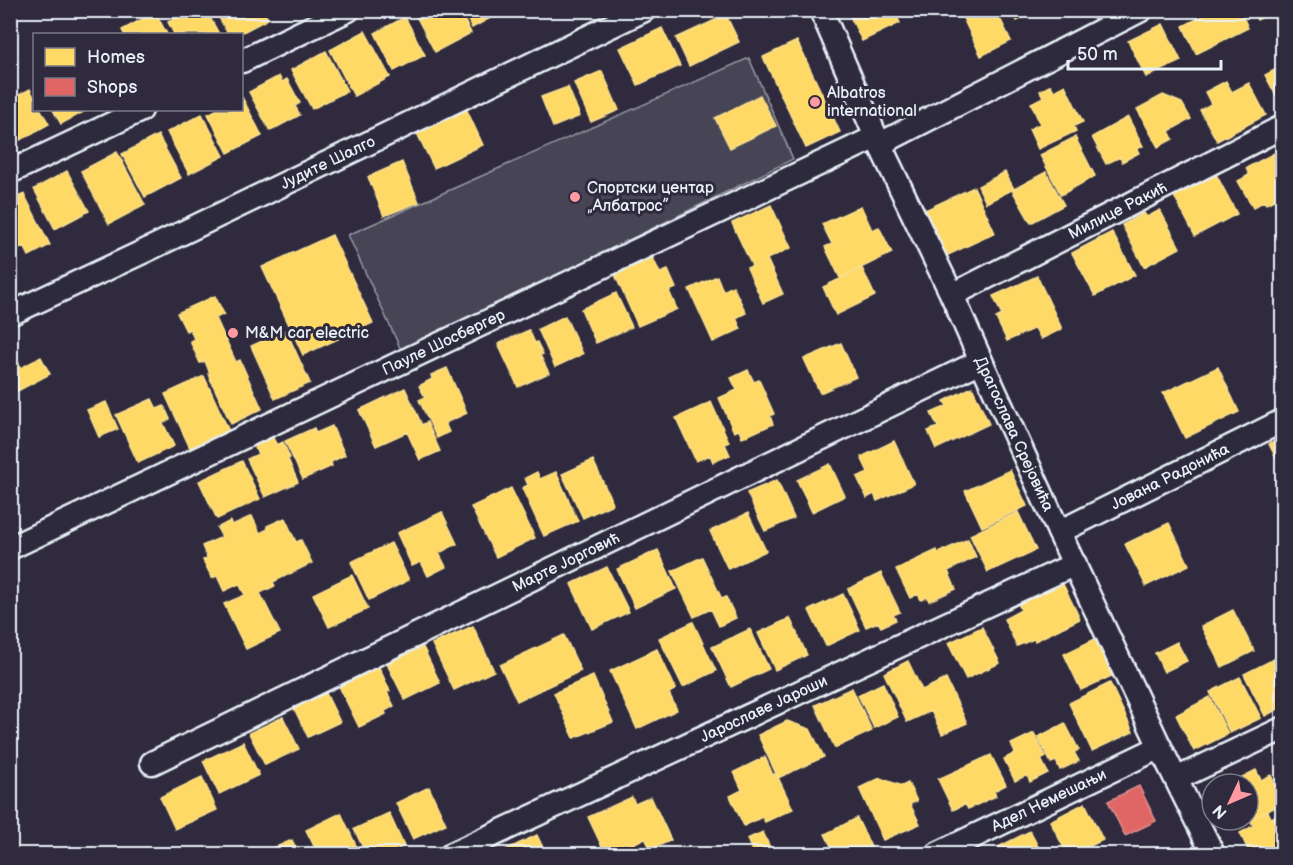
<svg xmlns="http://www.w3.org/2000/svg" width="1293" height="865" font-family="'Balsamiq Sans',sans-serif">
<style>
.green{fill:#464455;stroke:#979aa6;stroke-width:1.5}
.homes{fill:#ffd966;stroke:#f8e092;stroke-width:1.5}
.shops{fill:#e06666;stroke:#e29092;stroke-width:1.5}
.lines{fill:none;stroke-linecap:round;stroke-linejoin:round}
.minor-casing{stroke:#e8f1f8;stroke-width:27}
.minor{stroke:#2f2a3d;stroke-width:22}
.poi-dot{fill:#ff9aa2;stroke:#2f2a3d;stroke-width:2}
.labels{text-anchor:middle;dominant-baseline:central;stroke-width:6;stroke-linejoin:round;paint-order:stroke}
.poi-label{font-size:16px;fill:#e8f1f8;stroke:#2f2a3d;text-anchor:start}
.street-label{font-size:16px;fill:#e8f1f8;stroke:#2f2a3d}
</style>
<rect width="100%" height="100%" fill="#2f2a3d"/>
<filter id="ink" filterUnits="userSpaceOnUse"><feTurbulence type="fractalNoise" baseFrequency=".0167" numOctaves="2"/><feDisplacementMap in="SourceGraphic" scale="12" xChannelSelector="R" yChannelSelector="G"/><feConvolveMatrix kernelMatrix="1 2 1 2 8 2 1 2 1" color-interpolation-filters="sRGB"/></filter>
<g filter="url(#ink)">
<path class="green" d="M749,58L793,159L402,352L348,235Z"/>
<path class="homes" d="M189,10H206L219,34H174L168,22Z
M215,10H263L268,19L239,34H228Z
M418,10H459L471,33L435,52L414,12Z
M463,10H505L472,28Z
M847,10H894L900,23L862,41Z
M974,10H996L1011,41L981,56L962,16Z
M1012,10H1038L1017,21Z
M1214,10H1240L1248,28L1196,54L1183,26Z
M1252,10H1276L1257,20Z
M155,12L167,34H124L122,30Z
M726,15L739,42L689,66L676,38Z
M405,17L425,55L394,71L375,33Z
M1163,24L1181,61L1146,77L1128,41Z
M662,28L680,66L638,85L620,48Z
M365,31L390,77L354,96L330,50Z
M797,41L840,132L806,148L763,57Z
M326,51L347,91L312,109L291,70Z
M1282,66V101L1280,103L1265,75Z
M602,71L619,110L591,122L574,83Z
M279,76L282,82L287,79L300,103L295,106L300,115L270,131L249,92Z
M1226,81L1232,92L1249,83L1266,115L1217,141L1200,110L1211,104L1205,92Z
M1051,85L1054,91L1065,85L1083,122L1074,126L1076,131L1038,149L1029,129L1040,124L1031,103L1043,97L1040,91Z
M568,87L580,116L553,127L541,97Z
M30,89L34,97V110H41L49,124L13,144L10,140V100Z
M760,95L776,126L730,148L715,118Z
M1163,95L1182,103L1191,119L1169,131L1173,139L1158,147L1137,109Z
M242,97L262,136L228,153L208,114L216,110H242Z
M465,106L483,145L434,168L415,129Z
M53,110H87L61,124Z
M202,114L224,156L189,174L167,132Z
M1128,117L1143,146L1137,149L1139,153L1122,162L1120,157L1106,164L1092,137Z
M158,135L181,178L145,197L122,154Z
M1075,137L1095,176L1061,195L1040,155Z
M1282,149V196L1266,204L1264,201L1253,208L1238,181L1249,175L1246,168Z
M117,152L145,205L109,224L81,171Z
M402,162L419,202L384,216L368,177Z
M67,171L89,211L55,229L34,189Z
M1005,172L1014,189L986,203L978,186Z
M1046,172L1064,205L1031,223L1012,190Z
M1216,174L1237,214L1195,236L1174,196Z
M974,187L995,233L946,256L925,210Z
M24,194L50,245L29,256L24,246L11,253L10,251V201Z
M771,205L791,248L767,259L783,294L763,303L747,268L752,266L732,223Z
M861,206L872,230L879,227L892,253L840,278L825,247L832,244L822,224Z
M1160,210L1180,248L1144,267L1122,225L1144,213L1147,217Z
M1112,232L1135,275L1095,296L1072,253Z
M332,235L373,323L303,355L262,267Z
M653,258L660,273L668,270L676,288L669,291L677,309L638,326L615,275Z
M862,268L875,296L836,315L823,287Z
M717,276L723,291L733,286L746,313L736,318L741,329L713,342L689,289Z
M1037,276L1062,329L1041,339L1035,328L1007,341L996,318L1002,315L993,296Z
M616,293L632,327L596,343L581,309Z
M215,296L224,314L216,318L236,362L240,360L262,409L231,424L208,374H210L205,361L200,363L190,341L194,339L190,329L186,331L177,313Z
M565,316L583,354L555,367L538,329Z
M286,330L310,383L275,399L251,346Z
M529,330L535,343L537,342L543,354L540,355L549,373L518,387L498,344Z
M841,343L856,377L820,393L804,359Z
M41,357L50,374L10,395V360L16,358L21,368Z
M1218,367L1239,412L1185,438L1163,393Z
M447,368L467,413L445,423L449,432L437,438L419,400L425,397L419,386L432,379L431,375Z
M748,370L754,382L759,380L774,414L770,416L773,424L742,438L739,430L734,432L719,398L737,390L731,378Z
M204,376L229,431L190,448L165,394Z
M972,387L989,424L936,449L928,431L938,427L931,413L947,406L944,401Z
M405,388L422,425L427,422L440,451L420,460L407,432L376,446L359,410Z
M152,399L157,409L164,406L170,419L163,423L174,446L138,463L116,415Z
M106,402L118,429L99,437L87,410Z
M711,402L729,442L725,444L730,455L713,462L710,455L696,461L676,418Z
M332,426L345,455L331,462L332,466L303,479L285,441L314,428L316,433Z
M1282,437V470L1269,444Z
M273,438L277,445L283,442L290,458L288,459L298,482L265,497L247,459L258,454L254,446Z
M894,441L914,484L877,501L874,494L867,498L857,477L868,472L861,457Z
M593,460L613,504L583,518L562,474Z
M242,461L260,499L217,519L199,481Z
M830,464L845,496L812,512L797,480Z
M1010,470L1027,506L982,527L965,491Z
M537,472L540,479L556,472L578,521L544,536L522,488L528,485L525,478Z
M777,480L794,518L765,531L747,493Z
M511,488L535,538L496,557L471,507Z
M442,512L457,544L439,553L446,567L428,576L421,562L412,566L397,533Z
M1018,512L1036,550L988,572L970,535Z
M748,513L766,551L728,569L710,531Z
M252,516L260,533L268,529L267,526L285,518L296,542L301,540L312,563L273,582L275,586L260,593L280,633L246,649L224,604L245,595L239,584L224,591L217,576L212,578L203,560L207,558L202,546L222,537L217,528L230,521L232,525Z
M1169,523L1189,565L1146,586L1125,544Z
M968,539L976,557L948,571L956,589L929,601L927,597L921,600L918,594L910,598L896,569L937,550L938,553Z
M391,543L409,580L369,600L351,562Z
M658,550L676,589L635,608L617,569Z
M702,557L722,599L726,597L736,618L719,626L711,609L694,617L672,571Z
M607,567L629,612L592,629L571,584Z
M881,573L900,612L893,615L896,620L881,627L878,622L866,627L848,589Z
M352,575L368,609L329,627L313,594Z
M1062,582L1080,619L1035,641L1034,639L1017,646L1004,619L1021,610L1018,603Z
M843,594L860,630L826,646L809,610Z
M1233,610L1254,651L1222,667L1201,626Z
M790,618L807,655L775,670L758,633Z
M693,622L716,671L683,687L659,638Z
M473,626L494,671L454,690L432,644Z
M982,627L1000,663L966,679L948,643Z
M750,629L769,669L731,687L712,647Z
M564,635L581,671L517,701L500,665Z
M1097,638L1114,675L1081,690L1064,654Z
M1177,642L1187,661L1164,672L1155,653Z
M423,647L440,683L405,700L387,664Z
M657,649L676,689L669,693L677,710L637,729L610,671Z
M1276,658L1282,671V707L1265,716L1244,674Z
M908,661L922,690L946,679L967,723L942,734L931,711L907,722L884,673Z
M378,665L390,691L387,692L394,706L385,711L386,714L359,727L338,684Z
M593,676L613,722L574,738L554,693Z
M1240,677L1261,718L1230,733L1210,692Z
M883,683L898,717L874,728L858,695Z
M1110,683L1133,732L1092,751L1069,703Z
M322,685L340,722L308,737L290,700Z
M852,688L872,731L835,748L815,705Z
M1210,697L1228,734L1194,751L1176,715Z
M283,717L299,749L265,765L249,733Z
M787,721L810,729L824,757L778,778L758,735Z
M1065,723L1079,750L1074,752L1079,761L1060,770L1056,761L1051,763L1038,737Z
M1034,733L1046,757L1041,759L1048,773L1030,782L1027,775L1015,781L1004,759L1015,753L1011,744Z
M243,742L259,775L219,794L203,761Z
M991,755L1006,785L994,791L996,796L968,809L965,804L953,810L938,779Z
M765,757L773,775L776,773L793,809L765,822L762,817L744,826L730,796L742,790L734,772Z
M1256,770L1261,780L1271,775L1282,800V804L1251,819L1248,813V784H1243L1240,778Z
M202,777L217,810L175,829L160,797Z
M880,778L902,786L908,783L917,801L910,804L920,824L883,840L859,788Z
M429,787L446,824L413,839L396,803Z
M632,797L635,804L651,797L671,840L651,850L645,838L629,846L627,842L605,853L588,817Z
M1085,803L1103,840L1074,854H1067L1050,821Z
M1268,811L1271,818L1282,813V848L1270,854H1250L1240,833L1253,826L1250,819Z
M341,813L360,854H318L306,830Z
M389,813L404,846L385,854H366L354,829Z
M857,818L873,851L866,854H835L825,834Z
M1030,831L1042,854H1002L998,847Z
M763,832L773,854H744L752,851L747,839Z
M537,835L546,854H507L505,850Z
M292,840L299,854H260Z"/>
<path class="shops" d="M1139,786L1156,821L1125,836L1108,801Z"/>
<g class="lines">
<g class="minor-casing">
<g id="minor">
<path id="s1" d="M821,10L876,137L952,295L981,361L1059,532L1160,747L1213,854"/>
<path d="M242,61L348,10"/>
<path d="M880,144L1141,10"/>
<path d="M10,172L141,110"/>
<path id="s2" d="M952,295L1282,127"/>
<path id="s3" d="M10,314L149,249L644,10"/>
<path id="s4" d="M1059,532L1282,421"/>
<path id="s5" d="M10,548L876,137"/>
<path id="s6" d="M152,763L981,361"/>
<path d="M1176,779L1282,729"/>
<path id="s7" d="M452,854L1075,564"/>
<path id="s8" d="M937,854L1160,747"/>
</g>
</g>
<use href="#minor" class="minor"/>
</g>
</g>
<g class="poi-dot">
<circle cx="815" cy="102" r="6"/>
<circle cx="575" cy="197" r="6"/>
<circle cx="233" cy="333" r="6"/>
</g>
<g class="labels">
<g class="poi-label">
<text x="827" y="93">Albatros<tspan x="827" dy="18">international</tspan></text>
<text x="587" y="188">Спортски центар<tspan x="587" dy="18">„Албатрос”</tspan></text>
<text x="245" y="333">M&amp;M car electric</text>
</g>
<g class="street-label">
<text stroke="none"><textPath href="#s3" startOffset="352">Јудите Шалго</textPath></text>
<text stroke="none"><textPath href="#s2" startOffset="186">Милице Ракић</textPath></text>
<text stroke="none"><textPath href="#s5" startOffset="480">Пауле Шосбергер</textPath></text>
<text stroke="none"><textPath href="#s1" startOffset="466">Драгослава Срејовића</textPath></text>
<text stroke="none"><textPath href="#s4" startOffset="124">Јована Радонића</textPath></text>
<text stroke="none"><textPath href="#s6" startOffset="460">Марте Јорговић</textPath></text>
<text stroke="none"><textPath href="#s7" startOffset="344">Јарославе Јароши</textPath></text>
<text stroke="none"><textPath href="#s8" startOffset="124">Адел Немешањи</textPath></text>
</g>
</g>
<rect width="1293" height="865" fill="none" stroke="#2f2a3d" stroke-width="36"/>
<rect x="18" y="18" width="1257" height="829" fill="none" stroke="#e8f1f8" stroke-width="2" filter="url(#ink)"/>
<rect x="33" y="33" width="210" height="78" fill="#2f2a3d" stroke="#797a88" stroke-width="1.5"/>
<rect x="45" y="48" width="30" height="18" fill="#ffd966" stroke="#797a88" stroke-width="1.5"/>
<text x="87" y="63" font-size="18" fill="#e8f1f8">Homes</text>
<rect x="45" y="78" width="30" height="18" fill="#e06666" stroke="#797a88" stroke-width="1.5"/>
<text x="87" y="93" font-size="18" fill="#e8f1f8">Shops</text>
<g transform="translate(1230 802) rotate(226)"><circle r="28" fill="#2f2a3d" stroke="#797a88" stroke-width="1.5"/>
<path d="M0-4.5L10 22L0 15L-10 22Z" fill="#ff9aa2"/>
<text y="-9" font-size="16" font-weight="bold" text-anchor="middle" fill="#e8f1f8">N</text>
</g>
<path d="M1068 60v9h153v-9" fill="none" stroke="#e8f1f8" stroke-width="3"/>
<text x="1077" y="60" font-size="18" fill="#e8f1f8" stroke="#2f2a3d" stroke-width="4.5" paint-order="stroke">50 m</text>
</svg>
